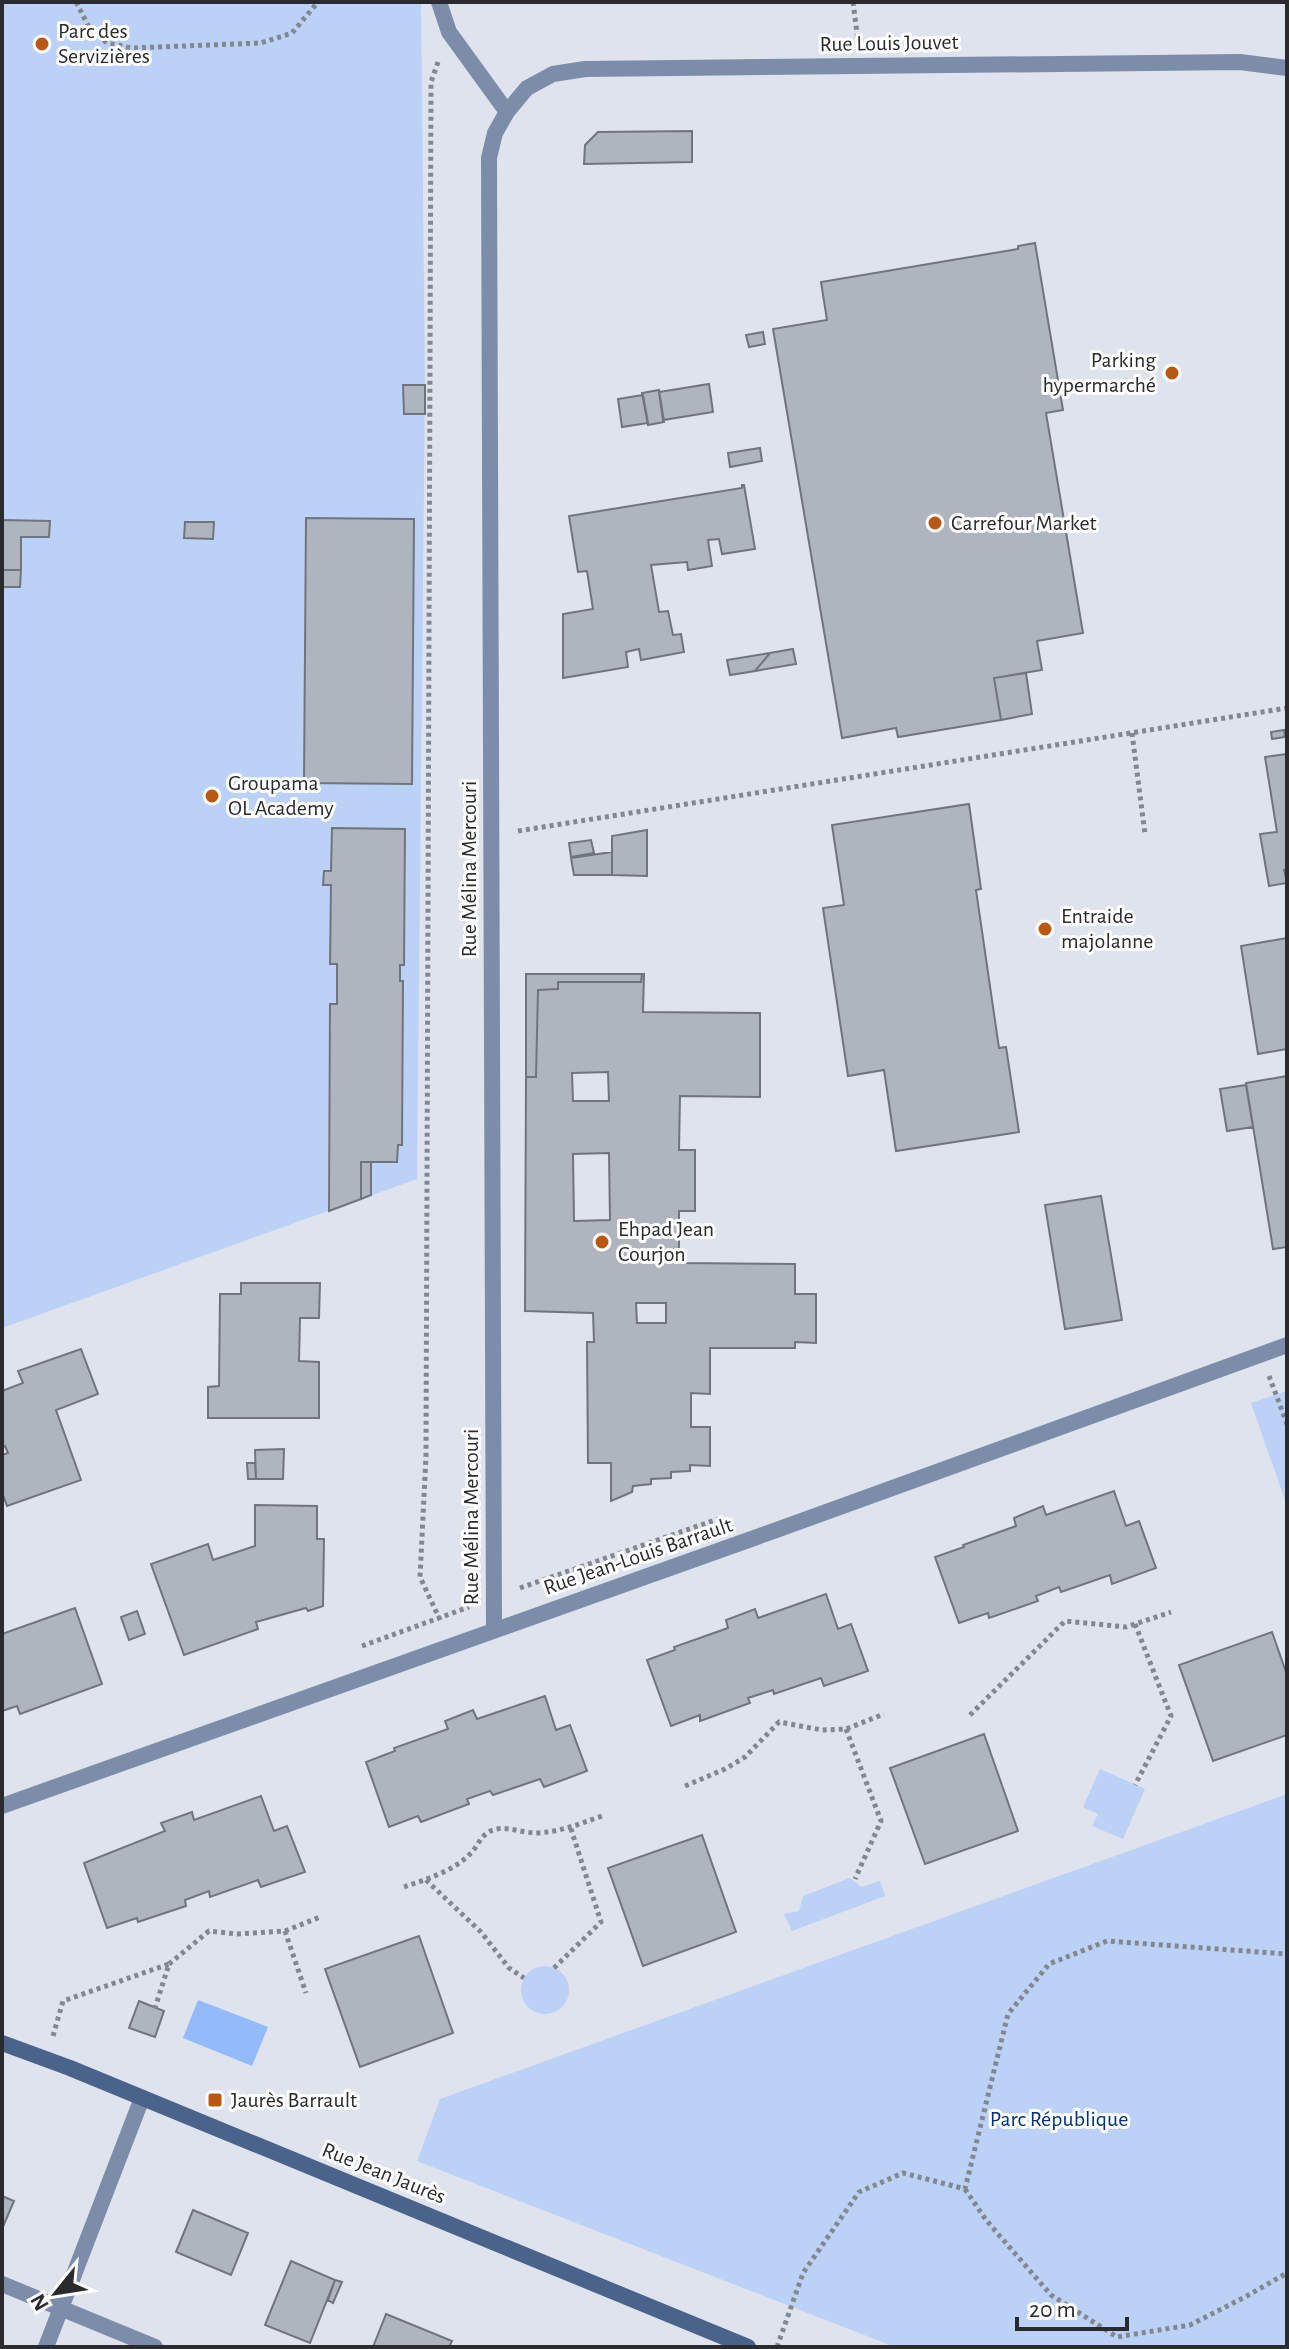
<svg xmlns="http://www.w3.org/2000/svg" width="1289" height="2349" font-family="'Alegreya Sans',sans-serif">
<style>
.green{fill:#bbd1f6}
.water{fill:#93bbfc}
.building{fill:#afb5be;stroke:#70757d;stroke-width:2;fill-rule:evenodd}
.lines{fill:none;stroke-linecap:round;stroke-linejoin:round}
.path{stroke:#84888e;stroke-width:5;stroke-dasharray:4 4;stroke-linecap:butt}
.lane{stroke:#7b8da8;stroke-width:16}
.street{stroke:#7b8da8;stroke-width:16}
.secondary{stroke:#4a638a;stroke-width:16}
.poi-dot{fill:#b85812;stroke:#fff;stroke-width:3}
.labels{text-anchor:middle;dominant-baseline:central;stroke-width:6;stroke-linejoin:round;paint-order:stroke}
.poi-label{font-size:22px;fill:#292b2e;stroke:#fff;text-anchor:start}
.street-label{font-size:22px;fill:#292b2e;stroke:#fff}
.park-label{font-size:22px;fill:#013179;stroke:#fff}
</style>
<rect width="100%" height="100%" fill="#dee3ed"/>
<path class="green" d="M2,2H421L425,385L417,1179L2,1328Z
M1287,1391V1506L1251,1403Z
M1100,1769L1145,1789L1123,1839L1092,1826L1098,1814L1083,1807Z
M1287,1794V2347H895L417,2161L440,2099Z
M850,1878L861,1887L880,1881L885,1896L792,1931L784,1914L799,1911L803,1896Z
M521 1990a24 24 0 1 1 48 0a24 24 0 1 1-48 0Z"/>
<path class="water" d="M198,2000L268,2027L252,2066L183,2038Z"/>
<path class="building" d="M692,131V162L584,164L585,145L598,132Z
M1035,243L1063,410L1046,413L1083,633L1037,641L1042,670L994,678L1001,720L898,737L896,728L842,738L773,329L827,320L821,282L1018,249V246Z
M763,332L765,344L749,347L746,335Z
M709,384L713,412L663,420L659,392Z
M403,385H425V414H404Z
M659,390L664,422L648,425L642,393Z
M643,395L648,423L622,427L618,399Z
M760,448L762,461L730,467L728,453Z
M742,485H744L755,549L722,554L719,539L708,540L712,566L688,570L687,562L651,565L659,612L668,611L673,635L681,634L684,652L641,660L639,649L626,652L628,667L563,678V614L593,609L587,571L578,572L569,516L742,488Z
M306,518L414,519L412,784L304,783Z
M2,520L50,521L49,537H21V570H2Z
M185,522H214L213,539L184,538Z
M2,570H21L20,587H2Z
M793,649L796,664L755,671L770,653Z
M770,653L755,671L730,675L727,660Z
M1026,673L1032,714L1001,720L994,678Z
M1284,730L1285,737L1272,739L1271,732Z
M1287,754V869L1284,870L1287,883L1269,886L1260,834L1277,832L1265,757Z
M969,804L981,889L976,890L999,1048L1006,1047L1019,1132L896,1151L884,1070L848,1076L823,908L844,905L832,825Z
M332,828L405,829L404,965H400V981H403L402,1145H398L397,1162H361V1199L329,1211L330,1004H337V964H330L331,885H323L324,871H331Z
M647,830V876L612,875V836Z
M591,840L594,853L571,857L569,843Z
M612,852V875H574L571,858Z
M1287,938V1049L1258,1054L1241,946Z
M526,974H642L641,982H558V989L538,990L536,1077H526Z
M642,974H644L643,1012L760,1013V1097L680,1096L679,1150H695V1211H679V1263L795,1264V1294H816V1343L795,1342V1348H710V1394L691,1393V1427H710V1466L690,1465V1471L671,1472V1478L651,1479V1484L633,1486L632,1492L611,1501V1463H588L587,1342H594L593,1313L525,1311L526,1077H536L538,990L558,989V982H641ZM608,1072L609,1101H573L572,1073ZM609,1153L610,1220L574,1221L573,1154ZM636,1303H666V1323H637Z
M1287,1076V1247L1273,1249L1246,1083Z
M1246,1085L1253,1127L1227,1131L1220,1089Z
M361,1162H371V1195L361,1199Z
M1101,1196L1122,1320L1065,1329L1045,1205Z
M241,1283H320L319,1318H300L299,1361L319,1362V1418H208V1387L219,1386L220,1294H241Z
M81,1349L98,1394L56,1410L81,1480L7,1506L2,1492V1455L8,1453L5,1446L2,1447V1391L23,1383L18,1371Z
M284,1449L283,1479H256L255,1450Z
M247,1463H255L256,1479H248Z
M1114,1491L1126,1526L1139,1521L1156,1568L1112,1584L1110,1575L1061,1592L1059,1587L1036,1596L1038,1601L989,1618L988,1613L959,1623L935,1557L964,1547L963,1545L1016,1526L1014,1518L1043,1506L1046,1515Z
M255,1505L317,1506V1539H324L323,1606L308,1611L306,1608L256,1622L258,1629L184,1655L151,1564L208,1544L213,1560L255,1546Z
M826,1594L838,1629L851,1624L868,1671L824,1686L821,1678L774,1694L773,1690L748,1698L750,1703L700,1721V1715L671,1726L647,1660L675,1650L674,1647L728,1628L726,1620L755,1609L758,1618Z
M75,1608L102,1684L20,1714L17,1706L2,1711V1634Z
M137,1611L145,1634L129,1640L121,1617Z
M1272,1632L1287,1675V1735L1213,1761L1179,1665Z
M545,1696L556,1730L570,1725L587,1771L544,1787L540,1779L493,1795L490,1791L467,1799L469,1804L421,1822L418,1816L389,1827L366,1762L395,1751L394,1748L448,1729L445,1721L473,1710L477,1719Z
M984,1734L1018,1831L925,1864L890,1768Z
M261,1796L274,1831L287,1826L305,1872L261,1887L258,1880L210,1897L209,1891L185,1900L186,1906L138,1922L137,1918L107,1928L84,1863L165,1831L161,1823L192,1812L194,1820Z
M702,1835L736,1932L643,1966L608,1868Z
M419,1936L453,2033L360,2067L325,1969Z
M139,2001L164,2011L155,2037L129,2028Z
M2,2196L14,2201L2,2229Z
M193,2210L248,2233L231,2275L176,2252Z
M291,2261L335,2280L310,2343L265,2325Z
M335,2280L342,2282L333,2303L328,2300Z
M386,2314L452,2341L449,2347H373Z"/>
<g class="lines">
<path class="path" d="M76,2L90,29L107,43L132,48L261,43L292,33L318,2
M853,2L858,41
M438,62L431,82L426,1456L420,1577L441,1622
M1132,733L1145,834
M518,831L1287,708
M1269,1376L1287,1424
M520,1588L718,1519
M1135,1624L1171,1716L1135,1785
M362,1646L469,1607
M970,1715L1065,1621L1126,1627L1171,1612
M846,1729L881,1821L855,1879
M685,1786L725,1769L745,1757L779,1722L822,1730L846,1729L884,1714
M426,1880L481,1932L509,1968L524,1978
M404,1887C427,1879 454,1871 471,1853C477,1847 480,1838 487,1833C501,1823 520,1833 536,1833C560,1832 579,1824 602,1816
M285,1931L320,1917
M169,1964L209,1931L237,1934L285,1931L306,1993
M554,1968L601,1922L571,1829
M53,2036L63,2001L169,1964L155,2008
M965,2189L986,2220L1051,2295L1117,2337L1190,2325L1245,2297L1287,2273
M777,2347L803,2273L859,2192L903,2173L965,2189L1008,2014L1049,1964L1107,1941L1287,1954"/>
<path class="lane" d="M439,2L449,32L507,112"/>
<path class="street" d="M494,1630L489,158L495,133L507,112L527,88L553,74L585,69L1240,62L1287,68
M2,1806C430,1653 860,1502 1287,1345
M2,2284L155,2347
M46,2347L142,2098"/>
<path class="secondary" d="M2,2043L70,2068L748,2347"/>
</g>
<g class="poi-dot">
<circle cx="42" cy="44" r="8"/>
<circle cx="1172" cy="373" r="8"/>
<circle cx="935" cy="523" r="8"/>
<circle cx="212" cy="796" r="8"/>
<circle cx="1045" cy="929" r="8"/>
<circle cx="602" cy="1242" r="8"/>
<rect x="207" y="2092" width="16" height="16" rx="4"/>
</g>
<g class="labels">
<g class="poi-label">
<text x="58" y="31">Parc des<tspan x="58" dy="25">Servizières</tspan></text>
<text x="1156" y="360" text-anchor="end">Parking<tspan x="1156" dy="25">hypermarché</tspan></text>
<text x="951" y="523">Carrefour Market</text>
<text x="228" y="783">Groupama<tspan x="228" dy="25">OL Academy</tspan></text>
<text x="1061" y="916">Entraide<tspan x="1061" dy="25">majolanne</tspan></text>
<text x="618" y="1229">Ehpad Jean<tspan x="618" dy="25">Courjon</tspan></text>
<text x="231" y="2100">Jaurès Barrault</text>
</g>
<g class="street-label">
<text transform="translate(889 43) rotate(-1)">Rue Louis Jouvet</text>
<text transform="translate(469 869) rotate(-90)">Rue Mélina Mercouri</text>
<text transform="translate(471 1517) rotate(-90)">Rue Mélina Mercouri</text>
<text transform="translate(638 1556) rotate(-19)">Rue Jean-Louis Barrault</text>
<text transform="translate(384 2173) rotate(22)">Rue Jean Jaurès</text>
</g>
<g class="park-label">
<text x="1059" y="2119">Parc République</text>
</g>
</g>
<rect width="1289" height="2349" fill="none" stroke="#292b2e" stroke-width="8"/>
<g transform="translate(56 2293) rotate(240)" stroke="#ffffff" stroke-width="6" paint-order="stroke">
<path d="M0-6L14 30L0 20L-14 30Z" fill="#292b2e"/>
<text y="-12" font-size="22" font-weight="bold" text-anchor="middle" fill="#292b2e">N</text>
</g>
<path d="M1017 2317v12h110v-12" fill="none" stroke="#292b2e" stroke-width="4"/>
<text x="1029" y="2317" font-size="24" fill="#292b2e" stroke="#ffffff" stroke-width="6" paint-order="stroke">20 m</text>
</svg>
